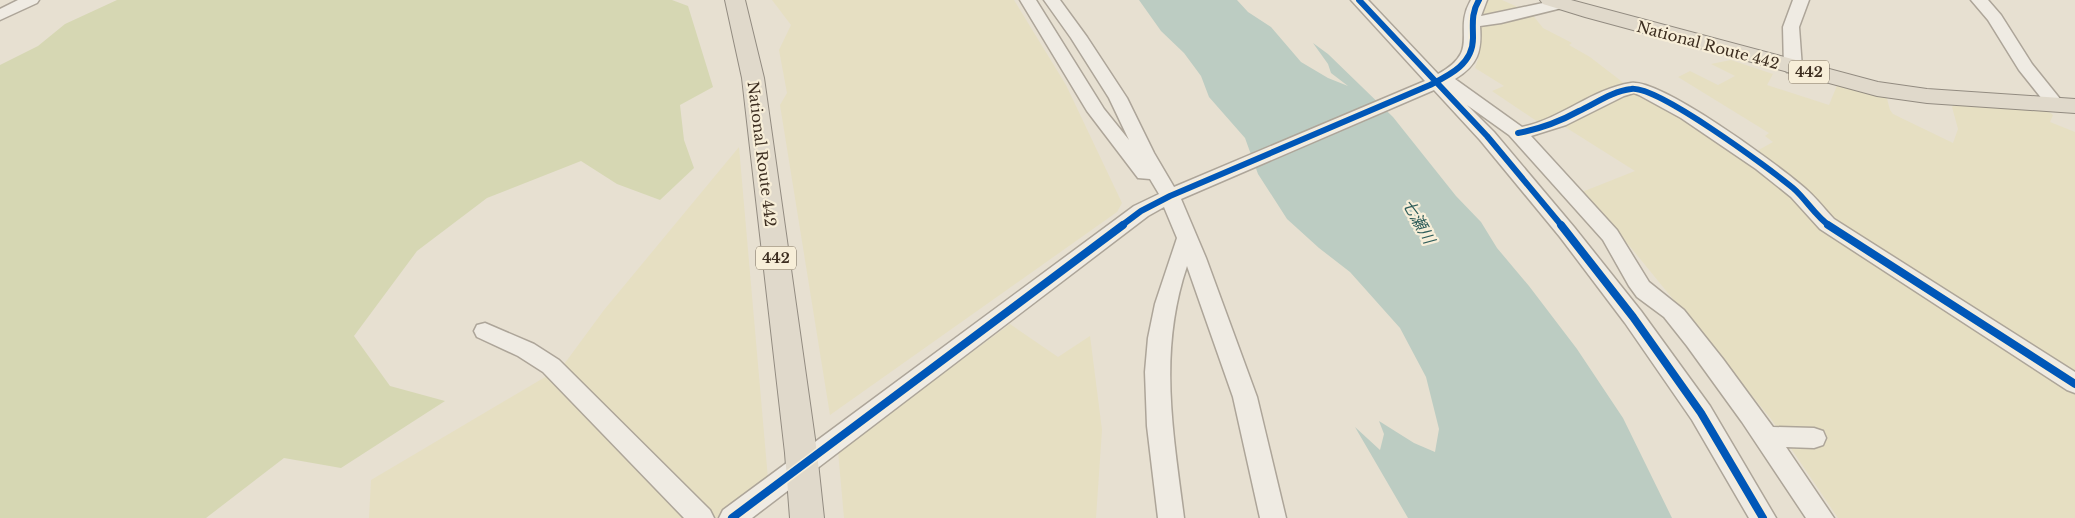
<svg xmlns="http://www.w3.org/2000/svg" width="2075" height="518" font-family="'Libre Baskerville','Noto Sans JP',serif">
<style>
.farmland{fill:#e6dfc2}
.green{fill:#d6d7b3}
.water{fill:#bcccc2}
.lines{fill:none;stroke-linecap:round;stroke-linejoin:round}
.minor-casing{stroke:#ada599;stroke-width:3}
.trunk-casing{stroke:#928b80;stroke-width:2}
.minor{fill:#efebe3;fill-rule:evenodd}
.trunk{fill:#e0d9cb;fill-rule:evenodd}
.cycleway-far1-casing{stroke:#f7eed8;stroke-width:9}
.cycleway-casing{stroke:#f7eed8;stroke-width:11}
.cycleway-far1{stroke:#0057b8;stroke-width:6}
.cycleway{stroke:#0057b8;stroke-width:8}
.labels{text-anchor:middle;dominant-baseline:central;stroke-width:4.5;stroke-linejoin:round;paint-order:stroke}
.shield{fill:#f7eed8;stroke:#756857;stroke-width:1}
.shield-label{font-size:14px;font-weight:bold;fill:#3d2e20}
.street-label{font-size:15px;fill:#3d2e20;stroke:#f7eed8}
.water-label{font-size:16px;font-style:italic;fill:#2f5d5a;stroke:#f7eed8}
</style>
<rect width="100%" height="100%" fill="#e7e0d1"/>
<path class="farmland" d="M772,0H1014L1066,85L1122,203L1117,212L830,415L780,105L787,93L779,50L791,25Z
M1486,0H1502L1531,13L1543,28L1572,43L1569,45L1590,57L1625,84L1658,100L2075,389V518H1838L1771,419L1632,249L1582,192L1635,171L1554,120L1541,124L1492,91L1504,86L1475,68L1480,53L1479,18Z
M1731,60L1773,74L1767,85L1829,105L1838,83L1886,95L1890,110L1893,114L1953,143L1958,129L1952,107L1956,103L2047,110L2053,115L2050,122L2075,132V381L1841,229L1755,152L1773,142L1765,136L1769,133L1678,77L1690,71L1718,85L1735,76L1711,64Z
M739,147L768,479L717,518H369L371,480L562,367L604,310Z
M1010,324L1058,357L1090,336L1102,430L1096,518H844L838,451Z"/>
<path class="green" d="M117,0H672L688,6L713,87L680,105L684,140L694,168L660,200L617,184L581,161L487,198L417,251L354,336L390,386L445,401L341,468L284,458L206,518H0V65L38,46L65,24Z"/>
<path class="water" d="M1139,0H1237L1248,12L1271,27L1301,62L1328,78L1348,86L1331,73L1328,64L1313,43L1328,54L1393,117L1456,196L1481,222L1497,248L1529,286L1577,349L1623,418L1672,518H1408L1355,427L1380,450L1384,434L1379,421L1414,443L1435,452L1439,429L1426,377L1400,328L1350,272L1319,248L1287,219L1258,174L1245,138L1209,97L1201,76L1184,53L1161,31Z"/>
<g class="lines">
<g class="minor-casing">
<path id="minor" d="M18,0H39L37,3L0,20V9Z
M1020,0H1036L1104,109L1129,140L1109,98L1071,38L1044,0H1060L1087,37L1127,98L1154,153L1174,187L1425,81L1351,0H1368L1438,74C1482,50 1452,32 1471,0H1487L1481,16L1557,0L1566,1L1568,4L1566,7L1501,23L1480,26C1482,51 1478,65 1455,79L1522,127C1561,119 1592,89 1631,83C1661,79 1774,162 1800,184C1813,194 1823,207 1834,219L2075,372V393L2067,390L1820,229L1791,197L1756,169L1681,118L1639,95L1634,93L1624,96L1566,125L1531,136L1617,230L1649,282L1684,310L1723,359L1773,427L1814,428L1823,431L1826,438L1823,445L1814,448L1786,447L1834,518H1806L1742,422L1687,346L1664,317L1637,297L1629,286L1603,240L1509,135L1467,105L1494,132L1574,227L1641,311L1710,406L1776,518H1749L1692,420L1625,323L1560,237L1480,140L1434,90L1181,199L1206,258L1257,397L1286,518H1260L1233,397L1187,266C1158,352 1173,431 1184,518H1158L1147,426L1145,372L1148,338L1155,304L1177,238L1164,207L1148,216L752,518H719L723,510L1134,206L1159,194L1150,179L1138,178L1087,111Z
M1793,0H1809L1799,27L1802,68L1799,72L1793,73L1787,72L1784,68L1783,27Z
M1971,0H1988L2001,15L2032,64L2065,105L2062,109L2056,110L2050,109L2019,70L1988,20Z
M485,323L534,344L559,360L710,510L714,518H684L543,372L518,356L477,337L474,331L477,325Z"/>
</g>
<g class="trunk-casing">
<path id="trunk" d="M725,0H745L764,78L817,453L824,518H790L785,453L742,78Z
M1540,0H1571L1878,82L1927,89L2075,99V113L1927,103L1877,96L1585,17L1543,4Z"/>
</g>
<use href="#minor" class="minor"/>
<use href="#trunk" class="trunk"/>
<g class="cycleway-far1-casing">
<path id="cycleway-far1" d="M1359,0L1487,136L1562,226
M1518,133C1540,129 1559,122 1579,111C1596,103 1613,91 1631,89C1657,85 1770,169 1793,188C1806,199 1816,217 1830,226
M1121,226L1141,211L1170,196L1430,85C1450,75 1473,64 1473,38C1473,24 1471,13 1479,0"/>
</g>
<g class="cycleway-casing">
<path id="cycleway" d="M1561,225L1633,317L1701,413L1763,518
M1828,225L2075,384
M732,518L1123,225"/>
</g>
<use href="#cycleway-far1" class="cycleway-far1"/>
<use href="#cycleway" class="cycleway"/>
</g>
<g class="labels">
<g class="shield">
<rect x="1789" y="60.5" width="40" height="23" rx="4"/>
<rect x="756" y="246.5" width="40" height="23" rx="4"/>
</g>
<g class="shield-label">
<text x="1809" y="72">442</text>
<text x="776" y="258">442</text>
</g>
<g class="street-label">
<text transform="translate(1708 45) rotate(15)">National Route 442</text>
<text transform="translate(762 154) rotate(83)">National Route 442</text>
</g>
<g class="water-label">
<text transform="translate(1419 221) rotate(61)">七瀬川</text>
</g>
</g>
</svg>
